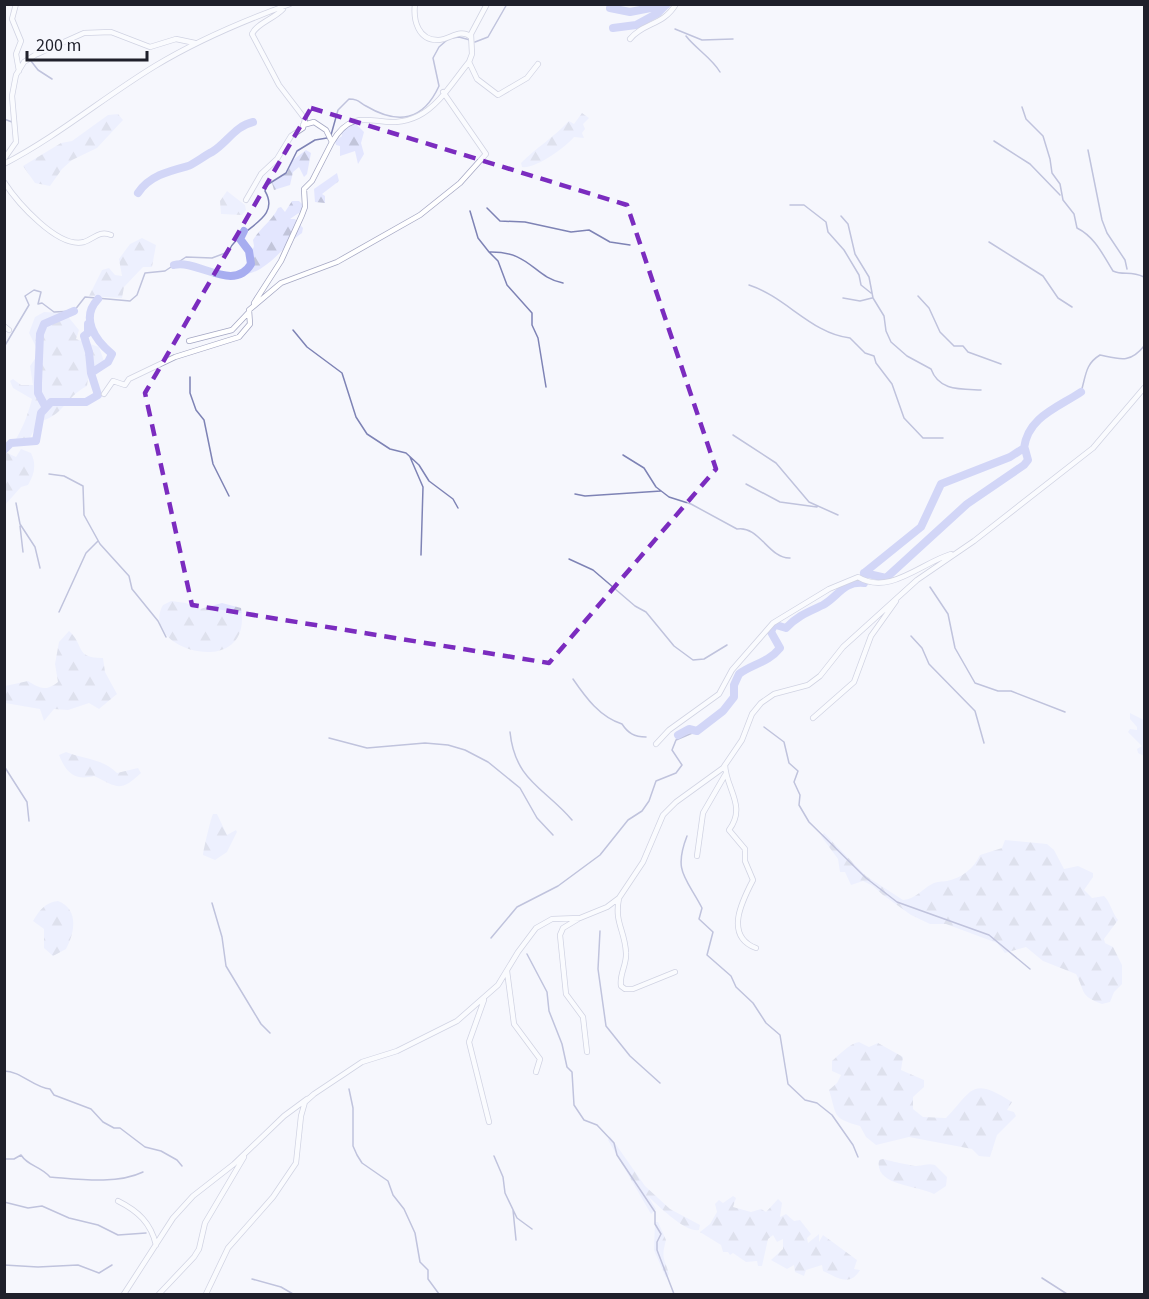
<svg xmlns="http://www.w3.org/2000/svg" width="1149" height="1299" font-family="'Source Sans 3',sans-serif">
<style>
.green{fill:#e3e6fe}
.forest{fill:url(#forest-firs)}
.lines{fill:none;stroke-linecap:round;stroke-linejoin:round}
.stream{stroke:#7e83b5;stroke-width:1.5}
.river{stroke:#a7adf0;stroke-width:8}
.minor-casing{stroke:#a4a7c3;stroke-width:6}
.minor{stroke:#fff;stroke-width:4.5}
.marked{fill:none;stroke:#7b2cbf;stroke-width:4.5;stroke-dasharray:12 8;stroke-linejoin:round}
</style>
<defs>
<pattern id="forest-firs" width="22" height="20" patternUnits="userSpaceOnUse" patternTransform="scale(1.5)"><rect width="22" height="20" fill="#e3e6fe"/><path d="M5 1l3.5 6h-7zM16 11l3.5 6h-7z" fill="#c2c5da"/></pattern>
</defs>
<rect width="100%" height="100%" fill="#f6f7fd"/>
<path class="green" d="M1130,713L1144,720V756L1138,753L1137,749L1142,746L1128,732L1130,729L1137,730V727L1130,719Z"/>
<path class="forest" d="M582,113L589,118L583,124L585,129L582,133L584,138L574,137C566,147 534,170 522,167L521,163C536,148 554,137 569,121L574,124Z
M118,114L123,120L97,148L72,160L62,169L50,186L35,183L23,166L61,143L72,141L108,115Z
M354,122L364,132L361,143L364,154L358,164L355,151L340,156V146L336,145L335,141L342,136L341,131Z
M306,150L311,153L307,174L304,177L299,167L293,172L290,185L274,190L272,183L287,173L293,160Z
M337,173L339,181L322,194L325,196V203L315,202L314,189Z
M227,191L245,205L246,210L242,215L221,214L220,201Z
M292,201H299L304,206L303,210L290,219H295L303,228L302,233C285,244 269,270 247,274L246,269L254,246L253,240C261,227 272,221 278,208L281,207L285,212Z
M142,238L156,245L152,267H143L124,287L122,298L89,296L102,270L109,268L115,275L122,276L119,259L130,244Z
M44,312L65,313L79,330L76,339L99,347L104,361L100,367L89,371L87,386C64,398 64,416 38,422L29,440L18,443L16,439C24,425 28,414 32,399L13,388L10,381L13,379L21,385H33L30,366L39,353L29,333L35,317Z
M21,449L31,453C37,465 34,475 28,485L21,487L5,505V452L16,457Z
M171,601L186,603L200,609L222,603L241,608C254,682 137,650 163,605Z
M69,631C85,645 74,658 103,658L105,672L117,694L99,709L89,703L68,710L54,709L44,721L40,709L5,703V686L28,681C39,688 46,692 58,682L55,664L59,642Z
M66,752C83,759 104,759 117,773L138,768L141,773C120,793 117,787 94,776C75,781 66,773 59,755Z
M213,814H217L227,835L236,830L237,832L227,852L215,860L203,855C203,852 211,817 213,814Z
M824,833L866,876L903,900C916,899 922,889 932,884C937,881 942,882 947,881C962,878 974,868 980,855L1002,848L1005,840L1047,844L1054,850L1064,869L1078,866L1093,873V877L1084,890L1092,898L1104,896C1110,901 1112,913 1118,920L1104,939L1105,943L1113,947L1122,965V984L1114,992L1110,1002L1102,1004C1079,995 1086,993 1076,974L1043,961L1026,947L1005,953L997,943L946,924H930L911,915L883,895L873,886L863,881L851,885L845,872H840L838,859L821,836Z
M58,901C79,909 75,932 66,949L53,956L44,948V929L33,921C39,911 45,902 58,901Z
M859,1042L869,1047L878,1043L903,1057L901,1070L924,1080V1087L913,1097V1109L923,1117L946,1118C973,1090 971,1076 1012,1102L1007,1110L1014,1112L1016,1116L997,1135L990,1157L979,1156L972,1149L909,1137L876,1145L866,1137L860,1126C831,1118 837,1115 829,1090L837,1083L841,1075L832,1071V1061C840,1054 849,1044 859,1042Z
M610,1136L645,1186L670,1209L700,1225L699,1230C686,1233 658,1206 648,1196L656,1209L651,1214L608,1140Z
M883,1159C886,1160 913,1166 916,1166C923,1166 928,1163 935,1165L947,1177L946,1186L934,1194C917,1185 874,1186 879,1160Z
M733,1196L736,1198L733,1207L751,1212L761,1209L766,1212L778,1199L782,1203L780,1217L786,1214L794,1221L800,1220L811,1234L807,1238L808,1243L819,1234V1242L823,1235L857,1260L854,1269L860,1270C850,1287 838,1278 823,1271L822,1265L806,1270L804,1276L795,1272L794,1265L787,1269L771,1260L783,1249V1239L777,1242L773,1235L768,1239L762,1266H758L757,1261L746,1262L733,1253L730,1255L728,1252H723L721,1245L700,1232L710,1224L717,1212L715,1204L719,1200L723,1203Z
M655,1222H658L666,1240C661,1259 664,1257 669,1274L666,1278L654,1250Z"/>
<g class="lines">
<path class="stream" d="M675,29L702,40L733,39
M686,36C696,49 712,58 720,72
M452,38L459,37L470,40
M475,42L488,37L507,4
M31,61L38,70L52,79
M1022,107L1026,119L1043,136L1050,159L1052,173L1060,184L1063,200L1074,214L1077,228C1095,237 1103,255 1113,271C1124,276 1130,270 1144,277
M4,119L12,122
M331,135L338,110L349,99C358,99 359,102 366,106C398,125 423,121 439,86L433,58L439,47L447,40
M994,141L1030,164L1060,195
M1088,150L1102,220L1107,233L1125,260L1127,269
M790,205H804L826,222L828,232L844,250L859,275L861,285L871,293
M487,208L500,221L525,222L571,232L589,230L610,242L630,245
M470,211L478,238L489,252C531,251 533,277 563,283
M841,216L848,224L855,254L869,277L873,298L884,316L886,331L891,342L907,356L931,369C939,391 960,389 981,390
M989,242L1043,276L1058,298L1072,307
M489,252L498,261L507,285L532,313V325L538,338L546,387
M749,285C786,297 812,334 850,338L865,353L874,356L876,363L892,384L904,418L923,438H943
M918,296L929,308L940,332L954,346H963L968,352L1001,364
M843,298L860,301L872,298
M293,330L307,347L342,373L356,417L367,434L390,449L406,453L419,465L429,481L453,499L458,508
M4,347L29,305L25,296L34,290L41,292L38,304L42,303L54,312L74,311L85,297L130,301L137,295L145,273L165,271L186,257L212,258L228,252C239,227 282,220 265,191L267,185L286,173L297,151L315,140L327,138
M190,377V393L196,410L204,420L213,464L229,496
M1081,392C1086,376 1085,364 1100,355C1119,359 1130,364 1144,346
M733,435L776,463L809,502L838,515
M623,455L644,468L656,487L669,497L691,504L737,529C759,525 769,559 790,558
M410,457L423,487L421,555
M49,474L64,476L83,486L84,515L100,544L129,576L132,589L158,621L166,637
M746,484L780,502L817,507
M575,494L585,496L661,491
M16,503L20,524L35,547L40,568
M20,526L23,552
M569,559L593,570L635,606L646,612L674,646L693,660L704,659L727,645
M930,587L948,614L955,648L975,683L998,691H1011L1065,712
M59,612L86,553L98,541
M911,636L922,648L929,664L975,711L984,743
M573,679C586,698 600,717 622,724C628,733 634,737 646,737
M764,727L784,742L789,763L798,771L794,782L800,795L799,805L809,822L866,878L897,902L989,935L1030,969
M510,732C515,781 545,788 572,820
M329,738L367,748L425,743L448,745L465,750L488,762L520,788L537,818L553,835
M4,766L27,802L29,821
M687,836C673,872 686,877 702,908L699,919L713,932L707,955L731,976L736,987L753,1003L766,1023L780,1035L788,1084L805,1100L817,1103L832,1115L853,1145L858,1157
M212,903L222,937L226,966L261,1024L270,1033
M600,931L598,969L606,1026L630,1056L660,1083
M491,938L517,907L558,886L600,855L628,820L642,811L649,801L656,781L676,773L682,765L672,750L676,740L697,731
M527,954L547,992L549,1011L562,1044L567,1067L572,1072L574,1105L584,1120L597,1125L614,1143L617,1155L655,1212V1224L661,1234L657,1242V1250L674,1294
M4,1071C21,1071 34,1088 50,1089L54,1095L91,1109L103,1122L114,1128H120L145,1147L161,1151L177,1160L182,1166
M349,1089L353,1108V1146L357,1155L362,1163L388,1181L393,1195L404,1209L415,1233L420,1262L428,1270V1279L439,1294
M494,1156L503,1177L505,1193L517,1218L532,1229
M4,1159H14L21,1155C29,1167 39,1165 50,1177C77,1179 116,1185 143,1172
M4,1202L28,1208L42,1206L69,1218L98,1225L118,1235L146,1233
M513,1210L516,1240
M4,1265L38,1267L78,1265L99,1273L112,1265
M1042,1278L1067,1294
M252,1279L281,1287L293,1294"/>
<path class="river" d="M610,8L630,12L666,5
M613,28L636,25L658,13L667,4
M138,193C149,176 169,171 188,166C192,165 207,154 212,152C227,143 235,126 253,122
M174,265C197,259 234,293 251,264L249,251L240,239L244,231
M88,324V333L84,336L89,352L91,373
M45,406L38,393V383L40,334L44,324L74,311
M4,450L11,443L36,441L41,413L51,402H86L98,395L91,373L108,362L112,354C95,340 80,318 98,299
M864,573L921,527L941,484L1010,457L1024,448C1028,417 1057,408 1081,392
M678,735L689,729L697,731L723,711L734,697V685L739,674C752,664 768,663 780,648L771,632L773,627L776,625L786,628C797,616 808,612 823,605C839,596 843,581 864,583V573L886,578L967,504L1024,465L1028,460L1025,449"/>
<g class="minor-casing">
<path id="minor" d="M16,4L12,19L21,41L16,54L19,71
M415,4C413,20 418,41 439,40C450,39 461,28 471,37
M630,39C644,22 663,26 676,4
M469,62L477,79L498,95L527,78L538,64
M332,142C358,99 380,135 418,116C439,106 454,80 469,62L472,54L471,34L487,4
M4,159L16,142L12,96L16,75L24,62L35,55L84,33L111,32L150,47L176,39L195,43
M4,164C58,136 104,97 155,66C198,40 243,21 290,4
M4,182C17,202 58,249 84,242C94,239 99,230 111,235
M246,200L261,174L277,159L291,136L303,128L305,119L279,85L252,34C257,23 274,19 283,9
M254,303L281,261L302,215L305,207L304,189L312,181L332,142L326,130L314,122L303,125
M4,326L9,330
M189,341L232,330L249,312
M104,394L113,381L125,385L129,379L175,357L239,337L250,324L249,310L281,283L337,262L420,215L460,183L486,154L443,92
M813,718L854,682L871,636L896,601
M656,744L669,730L719,694L732,670L773,623L829,589L858,577C889,596 921,563 951,554
M725,765C726,789 747,806 729,830L745,849V861L753,880C742,901 724,936 756,948
M697,856L703,813L725,775
M619,898C614,923 625,930 626,953C627,965 619,974 621,986L625,989H633L675,972
M578,919L563,928L560,935L566,994L583,1017L587,1052
M507,971L514,1024L540,1059L536,1072
M484,1000L469,1042L489,1122
M118,1201C138,1211 151,1223 156,1245
M124,1294L173,1218L193,1196L234,1164L284,1116L307,1099
M159,1294L194,1257L199,1249L205,1223L244,1157
M206,1294L228,1248L273,1197L296,1163L301,1116L305,1102L314,1094L362,1062L397,1051L457,1021L498,985L518,952L536,928L552,919L580,918L607,907L619,898L643,862L663,815L676,802L723,768L742,740L752,714L761,703L774,694L808,685L820,676L843,647L917,580L974,541L1093,448L1144,388"/>
</g>
<use href="#minor" class="minor"/>
</g>
<path d="M0 0H1149V1299H0ZM311,108L627,205L716,469L549,663L192,605L145,393Z" fill="#f6f7fd" fill-opacity=".55" fill-rule="evenodd"/>
<path class="marked" d="M311,108L627,205L716,469L549,663L192,605L145,393Z"/>
<rect width="1149" height="1299" fill="none" stroke="#1f202b" stroke-width="12"/>
<path d="M27 51v9h120v-9" fill="none" stroke="#1f202b" stroke-width="3"/>
<text x="36" y="51" font-size="18" fill="#1f202b" stroke="#f6f7fd" stroke-width="4.5" paint-order="stroke">200 m</text>
</svg>
